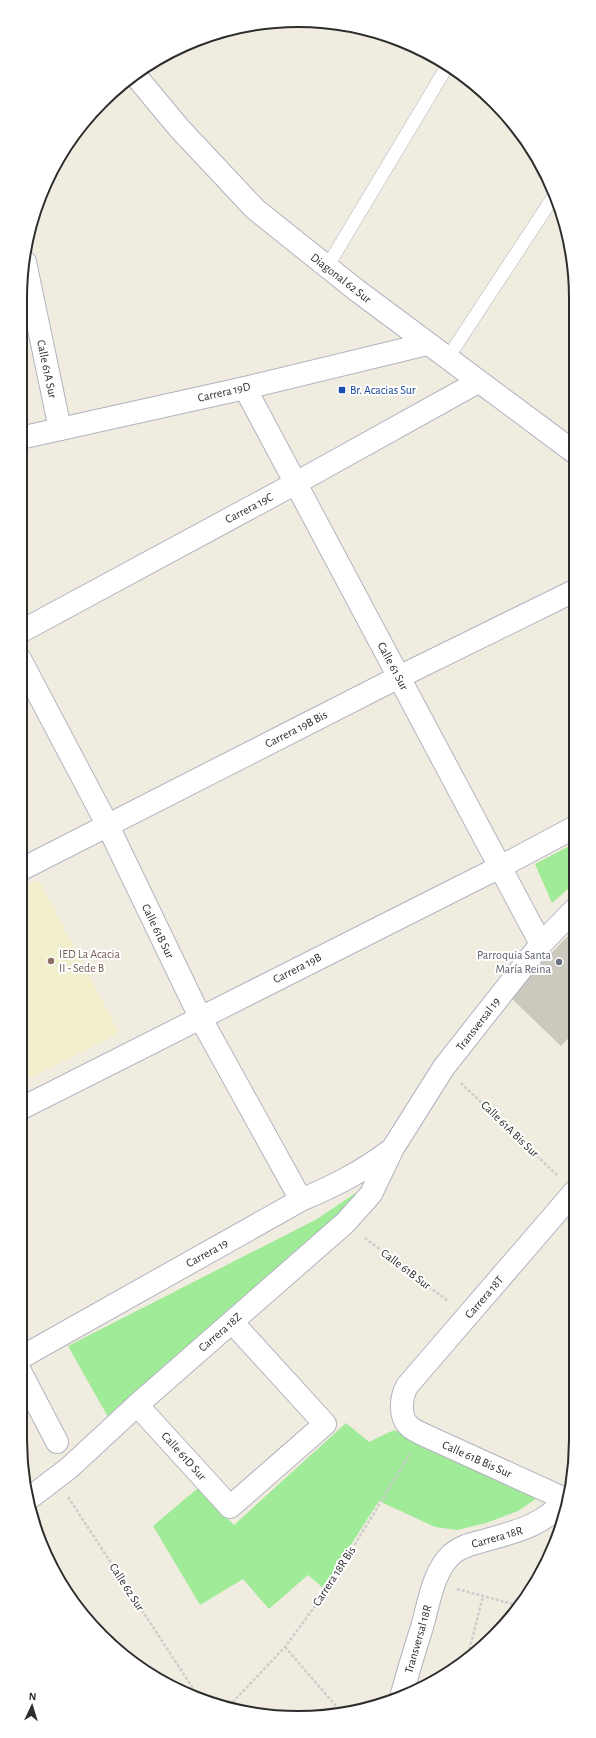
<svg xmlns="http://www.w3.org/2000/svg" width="596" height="1738" font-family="'Alegreya Sans',sans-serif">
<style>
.education{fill:#f2efcd}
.green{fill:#a0eb97}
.building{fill:#cbc9bd}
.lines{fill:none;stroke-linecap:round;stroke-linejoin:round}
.service-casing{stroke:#b3b3c2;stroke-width:14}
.minor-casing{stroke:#b3b3c2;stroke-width:24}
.tertiary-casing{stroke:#b3b3c2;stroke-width:24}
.path{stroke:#cdcdcd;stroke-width:2.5;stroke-dasharray:3 2;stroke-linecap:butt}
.service{stroke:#fff;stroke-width:13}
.minor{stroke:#fff;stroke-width:22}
.tertiary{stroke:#fff;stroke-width:22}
.transit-dot{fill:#1a4fb4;stroke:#fff;stroke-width:1.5}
.education-dot{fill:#8d6e63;stroke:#fff;stroke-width:1.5}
.worship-dot{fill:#6b7280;stroke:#fff;stroke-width:1.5}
.labels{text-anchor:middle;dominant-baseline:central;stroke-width:4;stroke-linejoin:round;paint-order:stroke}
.street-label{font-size:12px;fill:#2d2d2d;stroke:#fff}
.transit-label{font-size:12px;fill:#164399;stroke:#fff;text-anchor:start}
.education-label{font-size:12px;fill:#785e54;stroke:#fff;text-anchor:start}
.worship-label{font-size:12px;fill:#5b616d;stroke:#fff;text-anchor:end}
.rim{fill:none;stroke:#2d2d2d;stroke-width:2}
</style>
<rect width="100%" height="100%" fill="#f0ecdf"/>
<path class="education" d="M39,880L119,1033L20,1083V889Z"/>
<path class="green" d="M575,843V883L552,903L535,864Z
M363,1188L337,1217L108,1417L68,1346L317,1219Z
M346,1423L369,1442L394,1430L540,1496L518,1511L486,1523L457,1530L435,1527L379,1501L323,1588L308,1575L269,1609L243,1579L200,1605L153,1526L198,1488L234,1525Z"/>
<path class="building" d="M575,929V1031L561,1046L509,996Z"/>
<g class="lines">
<g class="service-casing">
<path id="service" d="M327,267L445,70
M447,359L554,196"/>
</g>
<g class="minor-casing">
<path id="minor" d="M25,262L60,429
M245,388L541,944
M20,632L296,483L478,382
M20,659L107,824L200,1017L301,1200
M20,870L399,677L574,591
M20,1109L500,867L575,827
M20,1358L301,1200C336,1185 360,1173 391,1150
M20,1371L57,1442
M137,1405L230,1507L325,1424L232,1322
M565,1499L422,1434C418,1432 411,1429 408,1425C399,1415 401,1397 407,1386L575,1191
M27,1500L69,1468L137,1405L345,1223L371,1194L393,1148L444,1067L541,944L575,909
M402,1694C408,1672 415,1649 422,1627C429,1603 433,1571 452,1554C461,1546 472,1544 483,1541C514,1532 544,1526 565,1499L568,1500"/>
</g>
<g class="tertiary-casing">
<path id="tertiary" d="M135,75L179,128L255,209L355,289L574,452
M20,438L245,388L427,344"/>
</g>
<path class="path" d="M461,1083L557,1175
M365,1238L448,1301
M68,1497L198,1696
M457,1589L520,1606
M285,1647L342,1713
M467,1659L483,1596
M229,1706L285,1647L327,1590L410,1454"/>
<use href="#service" class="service"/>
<use href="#minor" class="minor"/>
<use href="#tertiary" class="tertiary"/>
</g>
<rect class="transit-dot" x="338" y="386" width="8" height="8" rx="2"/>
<circle class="education-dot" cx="51" cy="961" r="4"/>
<circle class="worship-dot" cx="559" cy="962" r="4"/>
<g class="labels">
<g class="street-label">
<text transform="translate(341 278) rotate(38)">Diagonal 62 Sur</text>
<text transform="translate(47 369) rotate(78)">Calle 61A Sur</text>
<text transform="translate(224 392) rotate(-13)">Carrera 19D</text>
<text transform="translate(249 508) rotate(-28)">Carrera 19C</text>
<text transform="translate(393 666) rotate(62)">Calle 61 Sur</text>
<text transform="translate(296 729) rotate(-27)">Carrera 19B Bis</text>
<text transform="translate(158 931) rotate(64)">Calle 61B Sur</text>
<text transform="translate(297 968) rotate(-27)">Carrera 19B</text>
<text transform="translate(478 1024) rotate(-52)">Transversal 19</text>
<text transform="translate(510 1129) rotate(44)">Calle 61A Bis Sur</text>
<text transform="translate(207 1253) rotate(-29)">Carrera 19</text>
<text transform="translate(406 1269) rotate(37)">Calle 61B Sur</text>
<text transform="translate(484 1297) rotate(-49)">Carrera 18T</text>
<text transform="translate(220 1332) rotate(-41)">Carrera 18Z</text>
<text transform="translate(184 1456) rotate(48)">Calle 61D Sur</text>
<text transform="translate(477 1459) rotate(24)">Calle 61B Bis Sur</text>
<text transform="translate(497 1537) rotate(-16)">Carrera 18R</text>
<text transform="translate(334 1576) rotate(-57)">Carrera 18R Bis</text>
<text transform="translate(127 1587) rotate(57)">Calle 62 Sur</text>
<text transform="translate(418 1639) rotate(-74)">Transversal 18R</text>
</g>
<g class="transit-label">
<text x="350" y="390">Br. Acacias Sur</text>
</g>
<g class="education-label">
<text x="59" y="954">IED La Acacia<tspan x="59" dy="14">II - Sede B</tspan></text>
</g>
<g class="worship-label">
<text x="551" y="955">Parroquia Santa<tspan x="551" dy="14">María Reina</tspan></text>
</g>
</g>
<path d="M0 0H596V1738H0ZM298 27H298A271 271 0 0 1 569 298V1440A271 271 0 0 1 298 1711H298A271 271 0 0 1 27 1440V298A271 271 0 0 1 298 27Z" fill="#fff" fill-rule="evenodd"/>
<path class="rim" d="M298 27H298A271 271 0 0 1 569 298V1440A271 271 0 0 1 298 1711H298A271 271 0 0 1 27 1440V298A271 271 0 0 1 298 27Z"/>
<g transform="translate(32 1706) rotate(4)" stroke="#ffffff" stroke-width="3" paint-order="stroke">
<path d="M0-3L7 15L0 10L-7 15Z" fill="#2d2d2d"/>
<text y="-6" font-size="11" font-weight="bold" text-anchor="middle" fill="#2d2d2d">N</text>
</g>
</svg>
